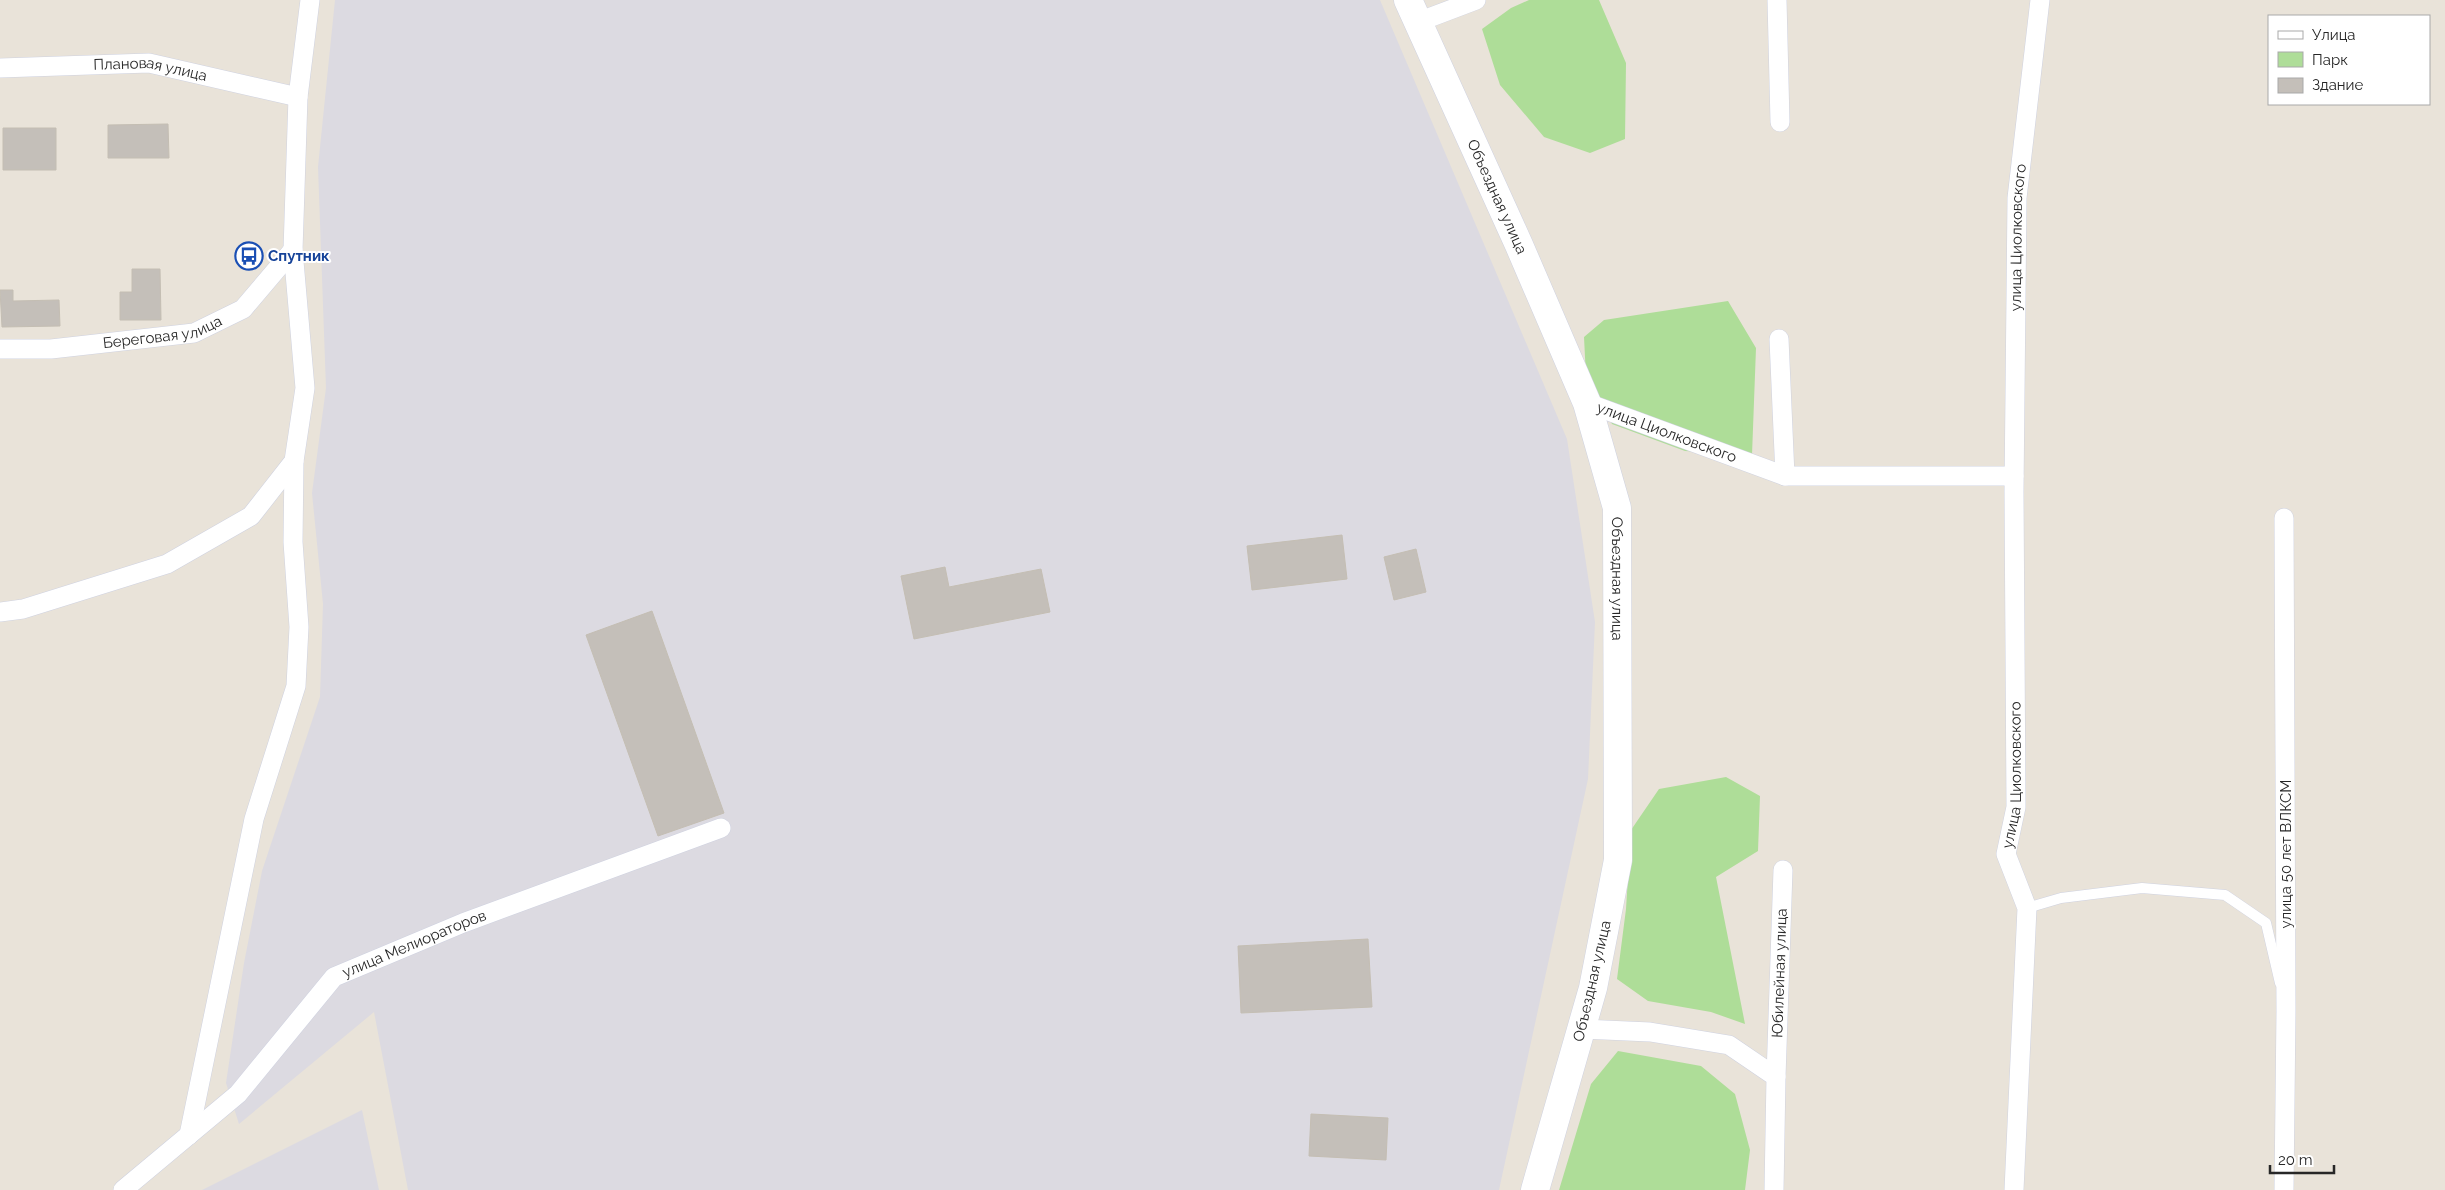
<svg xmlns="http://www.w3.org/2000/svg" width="2445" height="1190" font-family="Raleway,sans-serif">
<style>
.industrial{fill:#dcdae1}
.green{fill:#aedd98}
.building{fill:#c4bfb9;stroke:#c4beb3}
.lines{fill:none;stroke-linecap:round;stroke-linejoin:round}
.service-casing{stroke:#cfd2e0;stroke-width:11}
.minor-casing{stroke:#cfd2e0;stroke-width:20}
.secondary-casing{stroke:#cfd2e0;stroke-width:29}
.service{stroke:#fff;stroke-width:10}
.minor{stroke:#fff;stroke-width:19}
.secondary{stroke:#fff;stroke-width:28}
.labels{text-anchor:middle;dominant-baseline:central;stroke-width:4;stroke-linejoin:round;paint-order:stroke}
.street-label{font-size:15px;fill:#272727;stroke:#fff}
.transit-label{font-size:15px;font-weight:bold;fill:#164399;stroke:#fff;text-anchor:start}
</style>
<rect width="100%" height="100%" fill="#e9e3d9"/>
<path class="industrial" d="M335,0H1380L1567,439L1595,622L1588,779L1499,1190H408L374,1012L239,1124L226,1083L244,963L262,871L320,697L323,604L312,493L326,388L318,167Z
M362,1110L379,1190H202Z"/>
<path class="green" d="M1529,0H1599L1626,63L1625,139L1590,153L1544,137L1500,85L1482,29L1511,8Z
M1728,301L1756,348L1752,455L1685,451L1612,424L1586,377L1584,337L1604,320Z
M1726,777L1760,796L1758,851L1716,877L1745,1024L1711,1012L1648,1001L1617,979L1626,909L1631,830L1659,789Z
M1618,1051L1701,1066L1735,1094L1750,1150L1745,1190H1559L1591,1084Z"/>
<path class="building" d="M168,124L169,158H108V125Z
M3,128H56V170H3Z
M132,269H160L161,320H120V292H132Z
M0,290H13V301L59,300L60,326L2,327Z
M1342,535L1347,579L1252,590L1247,546Z
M1416,549L1426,592L1394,600L1384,557Z
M945,567L949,587L1041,569L1050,612L914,639L901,576Z
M652,611L724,813L658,836L586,635Z
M1368,939L1372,1007L1241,1013L1238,946Z
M1311,1114L1388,1118L1386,1160L1309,1156Z"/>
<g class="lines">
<g class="service-casing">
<path id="service" d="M2027,908L2061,898L2142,888L2225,895L2266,923L2280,983"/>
</g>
<g class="minor-casing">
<g id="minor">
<path d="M1777,0L1780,122"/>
<path d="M1418,22L1476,0"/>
<path id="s1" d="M0,68L149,63L298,97"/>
<path d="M1779,339L1785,476"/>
<path id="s2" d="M0,349H51L194,333L243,309L293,250"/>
<path id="s3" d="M1587,403L1785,476H2014"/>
<path d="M0,612L23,609L167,564L251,516L294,461L305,388L293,250L298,97L310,0"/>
<path d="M1582,1029L1650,1032L1729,1045L1776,1077L1774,1190"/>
<path id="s4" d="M1776,1077L1783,870"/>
<path d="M189,1135L254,819L296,686L299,627L293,542L294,461"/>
<path id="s5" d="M123,1190L238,1094L334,977L463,923L721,828"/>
<path id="s6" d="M2014,1190L2027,908L2006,854L2016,807L2014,492L2017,198L2040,0"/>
<path d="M2284,1190L2286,1011L2284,518"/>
</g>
</g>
<g class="secondary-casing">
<g id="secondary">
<path id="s7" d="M1408,0L1519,245L1587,403L1617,508L1618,860L1593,988L1535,1190"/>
</g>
</g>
<use href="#service" class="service"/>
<use href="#minor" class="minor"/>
<use href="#secondary" class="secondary"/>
</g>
<defs>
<g id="bus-ring" transform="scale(1.4375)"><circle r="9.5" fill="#fff" stroke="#1a4fb4" stroke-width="1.5"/><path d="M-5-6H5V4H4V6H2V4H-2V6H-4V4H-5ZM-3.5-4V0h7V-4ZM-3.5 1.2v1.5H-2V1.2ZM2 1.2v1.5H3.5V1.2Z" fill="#1a4fb4"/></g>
</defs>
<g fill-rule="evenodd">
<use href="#bus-ring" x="249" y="256"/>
</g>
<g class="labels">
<g class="street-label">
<text stroke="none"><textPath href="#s1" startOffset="151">Плановая улица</textPath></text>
<text stroke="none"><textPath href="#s7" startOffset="216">Объездная улица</textPath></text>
<text stroke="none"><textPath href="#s6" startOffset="958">улица Циолковского</textPath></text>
<text stroke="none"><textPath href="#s2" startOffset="164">Береговая улица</textPath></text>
<text stroke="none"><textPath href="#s3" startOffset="85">улица Циолковского</textPath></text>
<text stroke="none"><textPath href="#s7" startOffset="621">Объездная улица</textPath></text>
<text stroke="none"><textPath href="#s6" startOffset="420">улица Циолковского</textPath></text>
<text transform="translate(2286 854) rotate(-90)">улица 50 лет ВЛКСМ</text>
<text stroke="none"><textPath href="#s5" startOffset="388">улица Мелиораторов</textPath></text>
<text stroke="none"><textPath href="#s4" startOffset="104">Юбилейная улица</textPath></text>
<text transform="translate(1592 981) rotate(-77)">Объездная улица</text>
</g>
<g class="transit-label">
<text x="268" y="256">Спутник</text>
</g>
</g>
<rect x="2268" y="15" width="162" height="90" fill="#ffffff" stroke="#a9a9a9"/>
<rect x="2278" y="31" width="25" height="8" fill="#ffffff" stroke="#a9a9a9"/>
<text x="2312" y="40" font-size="15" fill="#272727">Улица</text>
<rect x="2278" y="52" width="25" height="15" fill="#aedd98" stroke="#a9a9a9"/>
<text x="2312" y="65" font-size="15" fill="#272727">Парк</text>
<rect x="2278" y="78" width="25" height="15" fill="#c4bfb9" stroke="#a9a9a9"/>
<text x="2312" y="90" font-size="15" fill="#272727">Здание</text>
<path d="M2270 1165v8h64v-8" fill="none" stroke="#272727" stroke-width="2.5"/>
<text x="2278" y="1165" font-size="15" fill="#272727" stroke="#ffffff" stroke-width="4" paint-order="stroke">20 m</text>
</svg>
